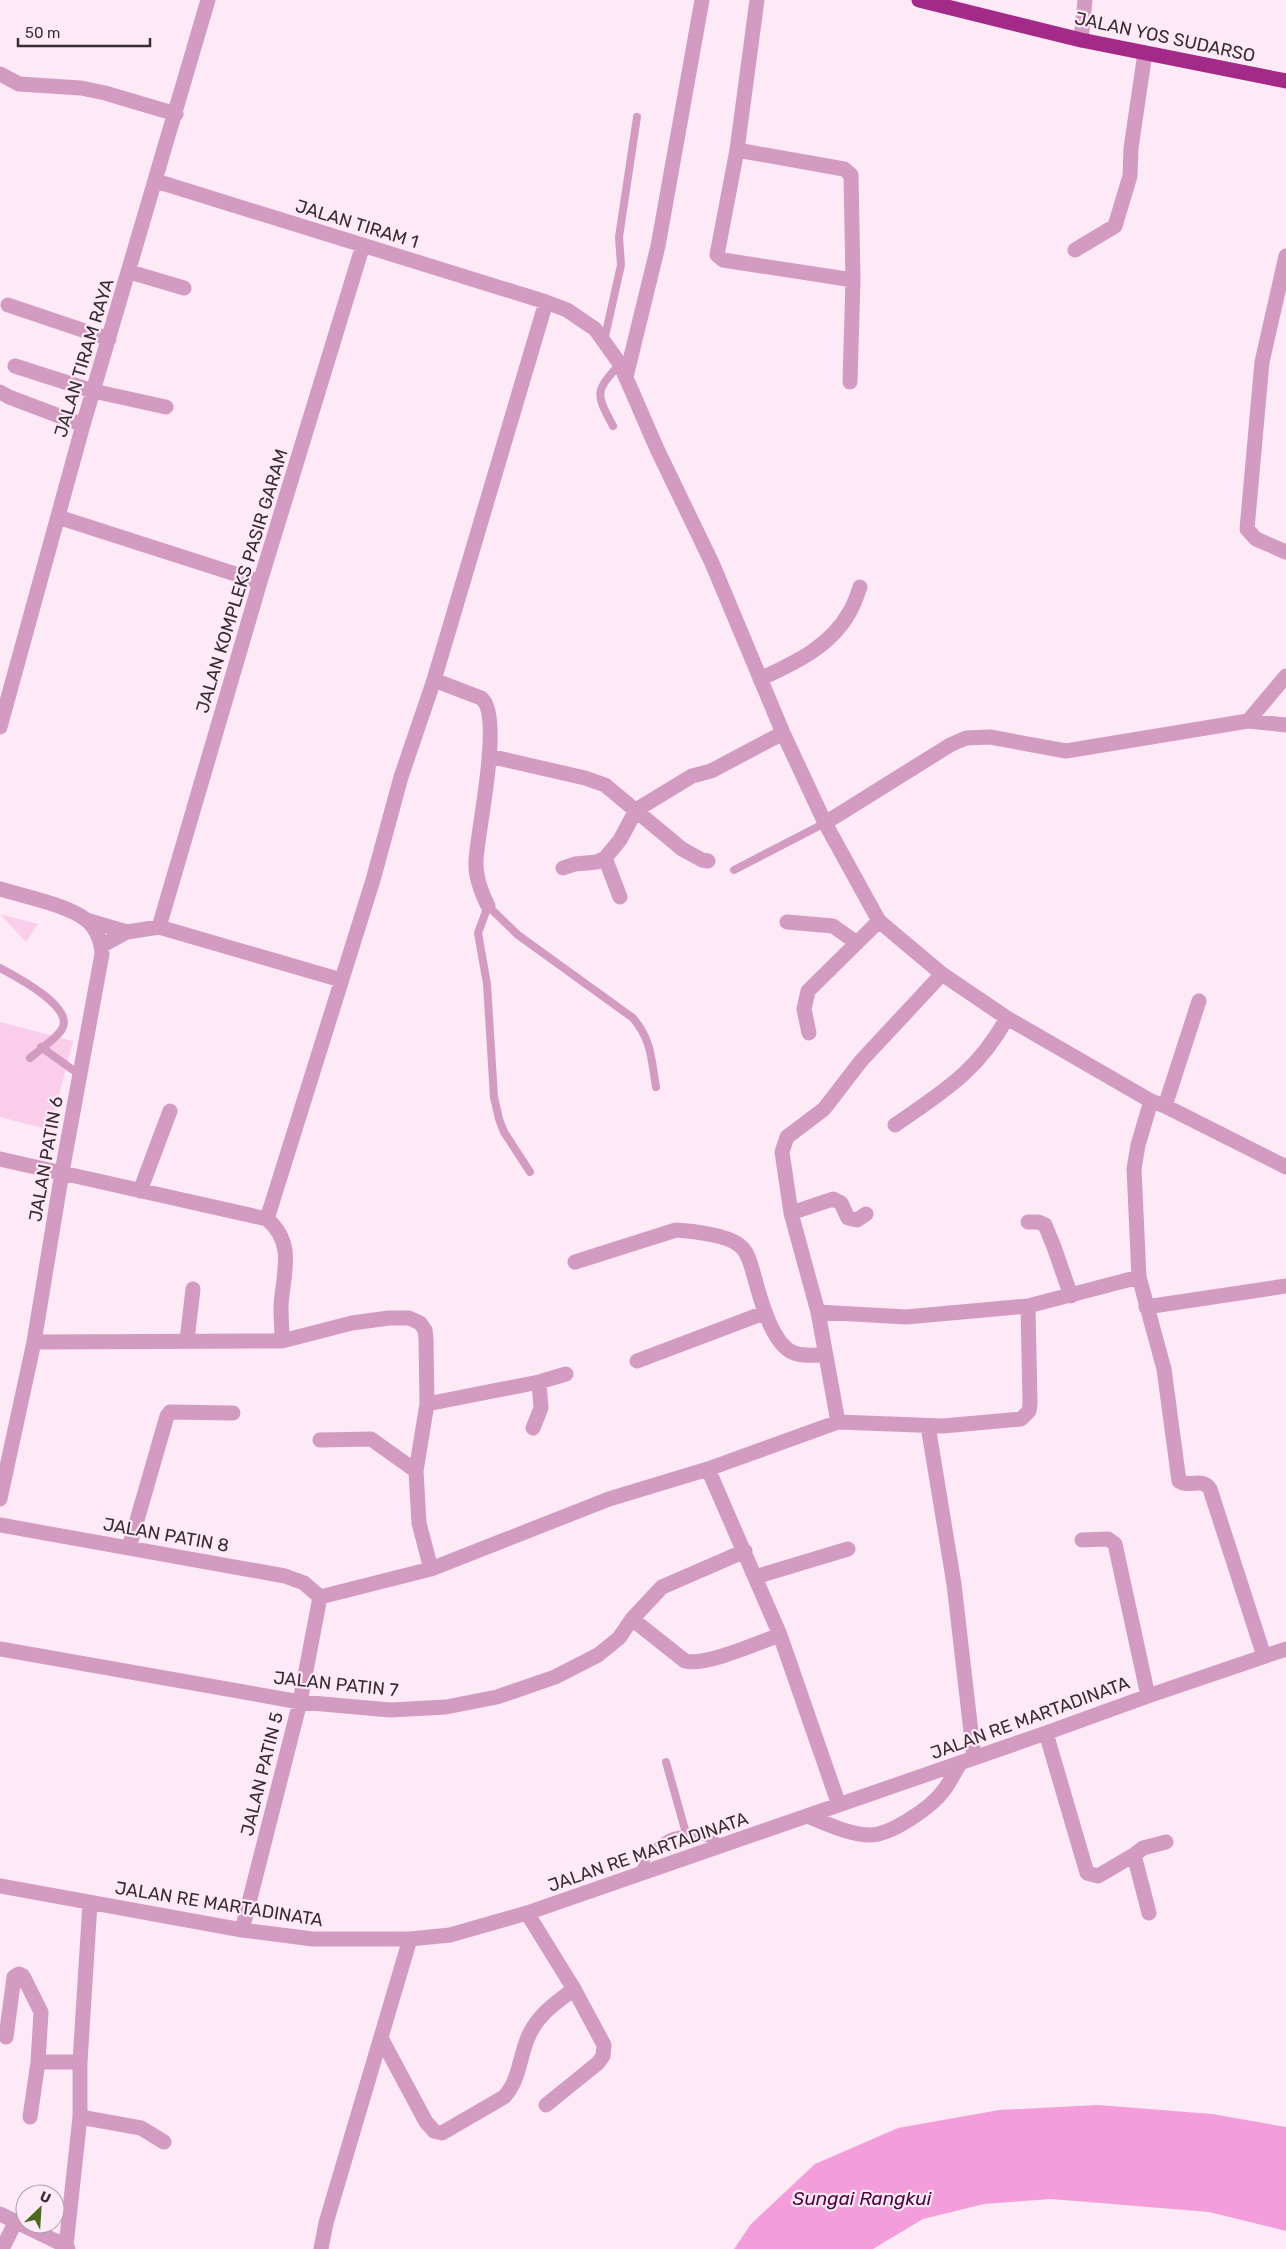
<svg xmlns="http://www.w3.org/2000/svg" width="1286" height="2249" font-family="Rubik,sans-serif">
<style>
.park{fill:#faceeb}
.water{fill:#f39eda}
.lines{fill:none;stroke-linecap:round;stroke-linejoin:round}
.lane{stroke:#d39bc1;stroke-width:8}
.street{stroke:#d39bc1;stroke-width:15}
.highway{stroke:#a32a88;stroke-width:15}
.labels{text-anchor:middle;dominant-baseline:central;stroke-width:4.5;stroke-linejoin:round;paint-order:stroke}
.street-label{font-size:18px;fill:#392d35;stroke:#fdeaf6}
.water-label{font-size:19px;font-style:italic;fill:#4f0340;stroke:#fdeaf6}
</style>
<rect width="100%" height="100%" fill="#fdeaf6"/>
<path class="park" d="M0,914L38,924L26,942Z
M0,1022L73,1041L50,1130L0,1117Z"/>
<path class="water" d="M1098,2105L1212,2114L1286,2127V2231L1209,2212L1051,2199L984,2204L923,2219L873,2249H734L751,2224L815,2164L898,2128L999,2110Z"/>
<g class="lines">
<path class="lane" d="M604,341L621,265L619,237L637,117
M613,426C596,394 594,392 620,364
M734,870L825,823
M0,968C15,976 75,1007 62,1029C57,1038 38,1051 30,1058
M41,1047L80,1075
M530,1172L504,1132L499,1119L494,1097L487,984L478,933L488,906L518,935L633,1018C652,1041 651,1058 656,1087
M666,1762L686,1833
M638,1873C661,1831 680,1826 724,1844"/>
<path class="street" d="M757,0L737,150L717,255L723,260L853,280
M1081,40L1085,0
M0,74L19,84L81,88L105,93L176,114
M737,150L844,169L851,175L853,280L850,382
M156,181L546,302L567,310L595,329L620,364L657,449L712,563L783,733L825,823L879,921L942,974L1007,1018L1151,1101L1165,1106L1286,1167
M1075,250L1115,226L1130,176L1131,148L1145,53
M1286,256L1262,362L1247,529L1256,539L1286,552
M130,272L184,288
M8,305L109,339
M15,366L93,391L166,407
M626,377L658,246L702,0
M0,392L9,397L83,425
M58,517L260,582
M760,679C794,663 830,647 849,613C854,605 857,596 860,587
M434,680L481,698C504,714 477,832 476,861C475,877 481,892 488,906
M1248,721L1286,676
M0,727L83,425L208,0
M489,756L585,778L605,785L682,849L702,860L708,861
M825,823L950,745L966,738L990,737L1066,751L1248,721L1286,725
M605,858L620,897
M563,868L575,864L597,862L605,858L620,840L636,810L692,776L711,771L783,733
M0,889C23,896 67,905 85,919C96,927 101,941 102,954L62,1172L34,1342L0,1499
M86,920L127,932
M787,922L833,926L857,943
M159,927L260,582L363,245
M101,946L127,932L159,927L341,980
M809,1033L804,1009L808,991L879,921
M1151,1101L1138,1145L1134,1169L1139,1277L1164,1369L1179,1481C1189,1488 1203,1477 1210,1489L1264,1656
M1165,1106L1199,1001
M895,1125C944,1091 977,1072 1007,1018
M0,1159L267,1219C296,1244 283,1273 281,1306C281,1318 282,1329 282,1341
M140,1191L170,1111
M791,1213L833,1199L841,1203L848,1218L857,1220L866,1214
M267,1219L373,880L401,777L434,680L546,302
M1028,1222H1038L1045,1225L1054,1247L1071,1296
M575,1262L676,1230C692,1231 727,1235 739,1245C748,1251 750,1263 753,1272C759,1294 770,1339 790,1351C800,1357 814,1355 824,1355
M1146,1307L1286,1286
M818,1312L906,1317L1028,1306
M187,1340L193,1289
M34,1342L282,1341L352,1323L389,1318H409L420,1323L425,1330L426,1339L427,1404L416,1471L419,1523L431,1569
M637,1361L764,1313
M427,1404L539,1382L566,1374
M838,1422L818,1312L791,1213L782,1152L787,1137L824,1109L861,1061L942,974
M928,1426L954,1584L974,1758
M533,1428L541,1408L539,1382
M320,1440L371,1439L416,1471
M708,1469L780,1635L839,1805
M0,1525L285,1576L304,1583L320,1597
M1082,1540L1108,1539L1115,1544L1148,1696
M129,1548L167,1416L170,1412L233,1413
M755,1577L848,1549
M320,1597L431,1569L609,1499L708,1469L838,1422L943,1426L1021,1419L1029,1411L1030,1403L1028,1306L1139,1277
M632,1619L685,1661C707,1666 757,1643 780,1635
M0,1649L300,1702L390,1710L446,1707L497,1697L555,1677L598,1655L619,1638L632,1619L662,1587L745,1551
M1046,1733L1087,1873L1098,1876L1134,1855L1143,1848L1166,1842
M807,1816C826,1823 849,1835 870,1835C891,1835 932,1807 944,1790C950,1782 955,1772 960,1763
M1134,1855L1149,1913
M0,1886L242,1930L313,1939H410L450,1935L527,1913L1046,1733L1148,1696L1286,1649
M527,1913L574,1989L604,2045L603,2056L598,2063L546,2105
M242,1930L300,1702L320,1597
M6,2037L14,1977L19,1974L23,1976L41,2012L38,2062L30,2117
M381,2038L426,2122L434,2131L442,2133L504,2097C521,2079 519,2054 530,2033C540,2013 557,2002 574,1989
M38,2062H80
M80,2117L141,2128L164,2142
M0,2214L66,2246L68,2249
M66,2246L80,2117V2062L90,1903
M2,2249L16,2221
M321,2249L326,2223L410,1939"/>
<path class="highway" d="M919,0L1081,40L1286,81"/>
</g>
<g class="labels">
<g class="street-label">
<text transform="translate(1165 37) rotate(12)">JALAN YOS SUDARSO</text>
<text transform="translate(357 224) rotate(17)">JALAN TIRAM 1</text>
<text transform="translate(84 358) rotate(-73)">JALAN TIRAM RAYA</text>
<text transform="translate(242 581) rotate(-73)">JALAN KOMPLEKS PASIR GARAM</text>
<text transform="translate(46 1159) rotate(-80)">JALAN PATIN 6</text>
<text transform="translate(166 1535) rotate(10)">JALAN PATIN 8</text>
<text transform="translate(336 1684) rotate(6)">JALAN PATIN 7</text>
<text transform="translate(1030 1718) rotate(-20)">JALAN RE MARTADINATA</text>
<text transform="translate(262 1774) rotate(-76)">JALAN PATIN 5</text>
<text transform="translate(648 1852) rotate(-19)">JALAN RE MARTADINATA</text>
<text transform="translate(219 1904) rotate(9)">JALAN RE MARTADINATA</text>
</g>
<g class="water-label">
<text x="862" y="2198">Sungai Rangkui</text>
</g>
</g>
<g transform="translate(40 2209) rotate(25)"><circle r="24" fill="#fdeaf6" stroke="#af9ea9"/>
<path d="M0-4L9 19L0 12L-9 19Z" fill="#4c6a1f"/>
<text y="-8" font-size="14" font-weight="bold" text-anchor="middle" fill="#392d35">U</text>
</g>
<path d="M18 38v8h132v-8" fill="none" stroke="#392d35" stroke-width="2.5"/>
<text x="25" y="38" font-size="15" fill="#392d35" stroke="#fdeaf6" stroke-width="4" paint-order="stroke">50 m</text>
</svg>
